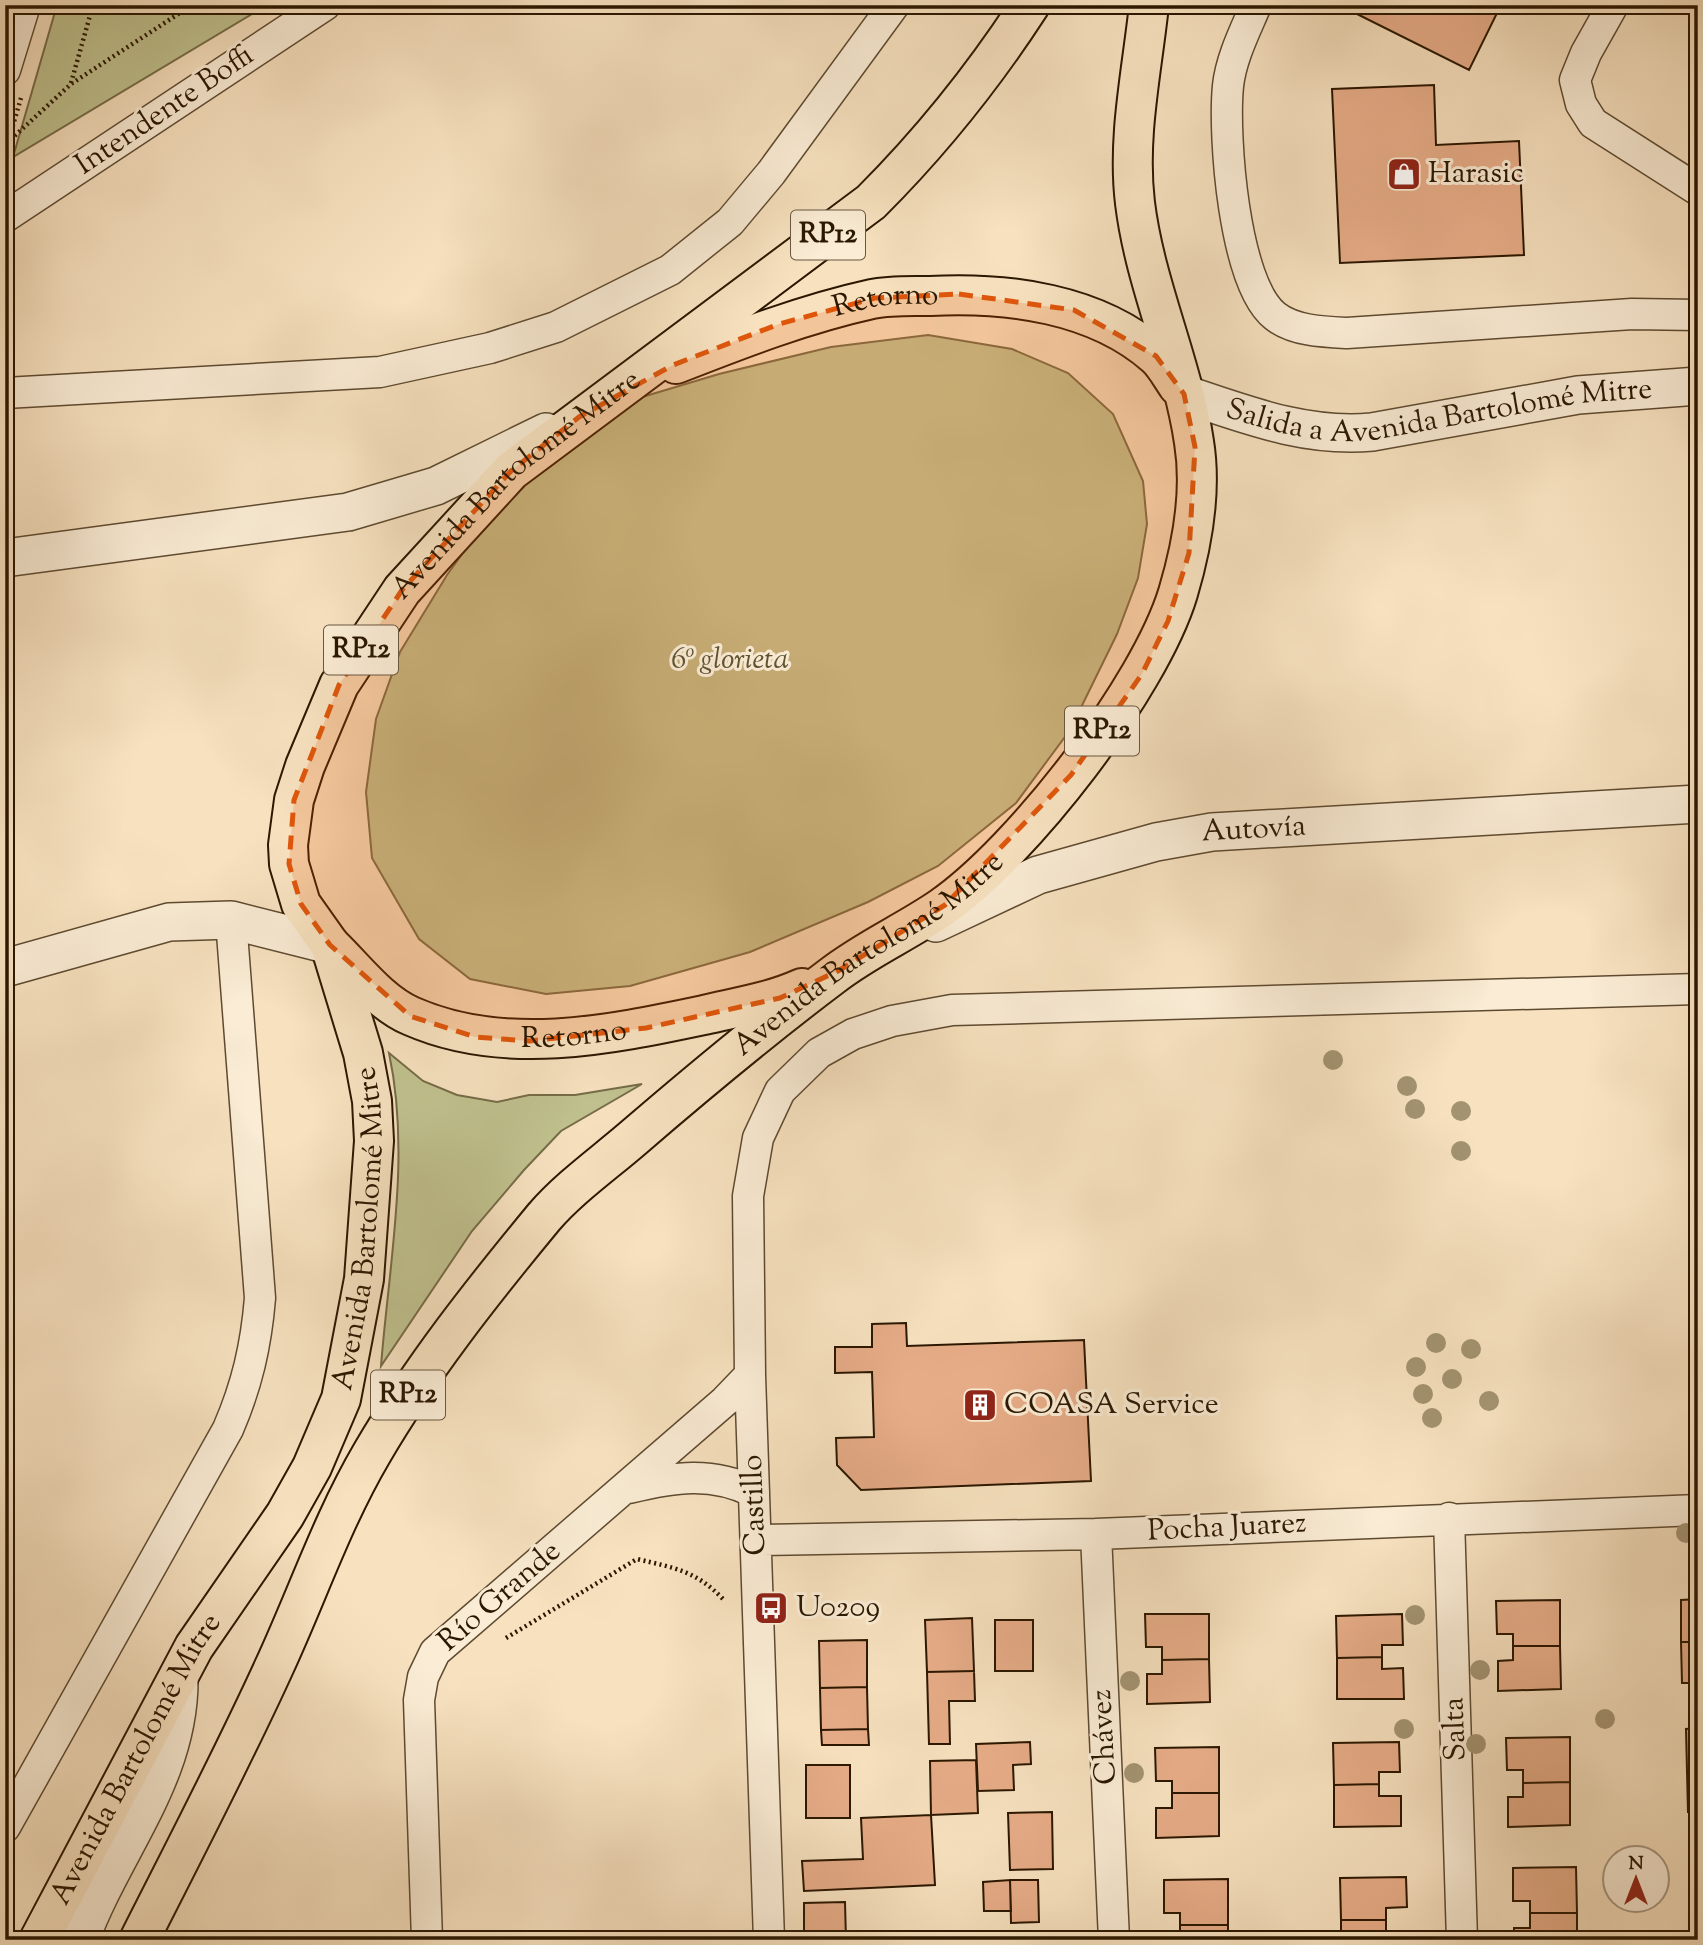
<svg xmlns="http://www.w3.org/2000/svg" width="1703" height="1945" font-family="'Sorts Mill Goudy',serif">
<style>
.green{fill:#c0c28f;stroke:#766c48;stroke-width:2}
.building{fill:#e6ac87;stroke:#2b1700;stroke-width:2}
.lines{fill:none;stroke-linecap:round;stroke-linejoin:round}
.minor-casing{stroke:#5e4a30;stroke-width:33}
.tertiary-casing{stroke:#5e4a30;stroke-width:40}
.primary-casing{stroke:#2b1700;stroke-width:42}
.path{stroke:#2b1700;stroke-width:4.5;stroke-dasharray:2 3.5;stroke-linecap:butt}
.minor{stroke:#faecd5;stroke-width:30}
.tertiary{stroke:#faecd5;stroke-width:37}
.primary{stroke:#f7e1bf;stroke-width:38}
.tree{fill:#a39371}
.marked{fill:#df560b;fill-opacity:0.2;stroke:#df560b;stroke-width:5;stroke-dasharray:14 9;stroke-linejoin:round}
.labels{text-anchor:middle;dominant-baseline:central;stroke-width:6;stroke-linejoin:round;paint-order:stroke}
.shield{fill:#faecd5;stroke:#695740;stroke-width:2}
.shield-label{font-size:28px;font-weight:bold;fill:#2b1700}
.street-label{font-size:30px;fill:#2b1700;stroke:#faecd5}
.poi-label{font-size:30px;fill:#2b1700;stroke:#faecd5;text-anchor:start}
.park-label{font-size:30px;font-style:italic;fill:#5f5332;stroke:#faecd5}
</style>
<rect width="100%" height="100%" fill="#f7e1bf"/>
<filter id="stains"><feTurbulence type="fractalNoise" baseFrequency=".00286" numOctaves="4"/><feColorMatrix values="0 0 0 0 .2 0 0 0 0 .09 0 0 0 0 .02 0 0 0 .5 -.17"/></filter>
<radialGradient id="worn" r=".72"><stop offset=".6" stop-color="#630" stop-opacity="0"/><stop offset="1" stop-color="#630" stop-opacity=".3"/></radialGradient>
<path class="green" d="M57,5H267L13,157Z
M928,335L1012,349L1068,373L1113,414L1143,481L1147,524L1138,578L1117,634L1070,730L1016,803L938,866L868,902L750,952L630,986L546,994L470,979L419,939L372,858L366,792L376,719L400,652L447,575L496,507L619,404L719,374L831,347Z
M389,1053L423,1081L457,1095L497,1102L529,1095H575L642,1084L561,1131L524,1170L472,1231L381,1366C389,1263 411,1156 389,1053Z"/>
<path class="building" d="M1339,5H1501L1469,70Z
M1434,85L1436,145L1519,141L1524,255L1340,263L1332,89Z
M906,1323L907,1346L1084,1340L1091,1481L861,1490L837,1465L836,1438L874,1437L872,1372L835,1373V1347H872V1324Z
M1698,1599V1642H1681V1600Z
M1560,1600V1646H1513V1634H1497L1496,1601Z
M1145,1614H1209V1659L1162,1660V1647H1146Z
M1402,1614L1403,1645H1382V1657L1337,1658L1336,1616Z
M972,1618L974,1671L927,1672L925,1620Z
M995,1620H1033V1671H995Z
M867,1640V1687L820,1688L819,1641Z
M1681,1642H1698V1683H1682Z
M1513,1646H1560L1561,1689L1498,1691V1661L1513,1660Z
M1382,1657V1669L1403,1668L1404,1699H1337V1658Z
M1209,1659L1210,1702L1147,1704V1674H1162V1660Z
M974,1671L975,1701H949L950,1744H929L927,1672Z
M867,1687L868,1729L821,1730L820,1688Z
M1698,1728V1771H1687L1686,1729Z
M868,1729L869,1745H822L821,1730Z
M1570,1737V1782L1523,1783V1770H1507L1506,1738Z
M1030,1742L1031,1764L1013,1765L1014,1790L978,1791L976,1744Z
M1399,1742L1400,1772H1379V1784L1334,1785L1333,1743Z
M1219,1747V1793H1172V1781H1156L1155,1748Z
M976,1760L978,1813L931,1815L930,1761Z
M806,1765H850V1818H806Z
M1687,1771H1698V1812H1688Z
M1570,1782V1825L1508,1827V1797H1523V1783Z
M1379,1784V1796H1401V1826L1334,1827V1785Z
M1172,1793H1219V1836L1156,1838V1808H1172Z
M1052,1812L1053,1869L1010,1870L1008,1813Z
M931,1815L935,1885L804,1891L802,1861L863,1859L861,1818Z
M1693,1864H1698V1907H1694Z
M1576,1867L1577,1913H1530V1901H1513V1868Z
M1406,1877L1407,1907L1386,1908V1920H1341L1340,1878Z
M1228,1879V1925H1180V1913H1164V1880Z
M1010,1880H1038L1039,1922L1011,1923Z
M1010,1880L1011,1911H984L983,1882Z
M845,1902L846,1940H804V1903Z
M1694,1907H1698V1940H1694Z
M1530,1913H1577V1940H1514V1928H1530Z
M1341,1920H1386V1931H1408V1940H1341Z
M1180,1925H1228V1940H1165L1180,1939Z"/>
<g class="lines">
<g class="minor-casing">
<path id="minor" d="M1256,5C1245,31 1231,58 1228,86C1223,136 1234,284 1275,316C1294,331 1324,332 1347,333L1632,314L1698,315
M1613,5L1586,53L1575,80L1581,104L1593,123L1698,190
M5,70L25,5
M5,217L325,5
M5,393L380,372L490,348L556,327L670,270L730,222L771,173L894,5
M629,1488C674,1477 712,1471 754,1492
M1449,1518L1462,1940
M1096,1534L1114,1940
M756,1540L1096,1534L1698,1510
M5,1827L228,1429C247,1385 256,1346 260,1298L231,920
M427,1940L419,1700L423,1677L435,1652L725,1401L750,1375
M769,1940L750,1375L748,1196L758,1138L780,1091L819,1053L853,1034L892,1021L952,1010L1698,989"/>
</g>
<g class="tertiary-casing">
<g id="tertiary">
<path id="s1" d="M1184,394C1247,415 1305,438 1372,432L1578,395L1698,386"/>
<path d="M5,558L348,512L436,486L546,432"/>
<path id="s2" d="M936,923L1038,875L1156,842L1212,832L1698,804"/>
<path d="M5,968L169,922L231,920L330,945"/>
<path d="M80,1940C113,1849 181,1777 179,1676"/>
</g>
</g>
<g class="primary-casing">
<g id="primary">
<path id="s3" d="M676,364C740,339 804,314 872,299C890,295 912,296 930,296C1007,292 1096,303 1156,356C1165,364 1171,376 1178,386"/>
<path id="s4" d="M331,946C355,969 380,1003 411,1016C504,1057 609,1035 704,1015C738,1007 771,1002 802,988"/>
<path id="s5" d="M39,1940L194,1647L285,1515L312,1467L341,1399L364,1279L374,1141L372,1101L363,1053L330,945L301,904L289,864L288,845L294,800L305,766L339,685L402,590L511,471L871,202C933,140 982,79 1030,5"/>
<path id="s6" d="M139,1940C185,1849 232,1759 274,1667C307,1596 332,1521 372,1453C421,1369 482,1292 544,1217C569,1188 603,1164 632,1139C697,1083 763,1028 832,976C865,950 906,932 941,908C1023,851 1149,688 1178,593C1192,546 1202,491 1194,442C1182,361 1145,285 1135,203C1127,137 1142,71 1149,5"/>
</g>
</g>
<path class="path" d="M71,83L93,5
M21,98L8,142L71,84L192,5
M506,1638L637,1559C674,1568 695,1570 723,1599"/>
<use href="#minor" class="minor"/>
<use href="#tertiary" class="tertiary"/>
<use href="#primary" class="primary"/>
</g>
<g class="tree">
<circle cx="1333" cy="1060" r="10"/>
<circle cx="1407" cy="1086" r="10"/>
<circle cx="1415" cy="1109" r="10"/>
<circle cx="1461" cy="1111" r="10"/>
<circle cx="1461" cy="1151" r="10"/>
<circle cx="1436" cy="1343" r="10"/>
<circle cx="1471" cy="1349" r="10"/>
<circle cx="1416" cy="1367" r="10"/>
<circle cx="1452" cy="1379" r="10"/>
<circle cx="1423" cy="1394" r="10"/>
<circle cx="1489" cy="1401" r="10"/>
<circle cx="1432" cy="1418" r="10"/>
<circle cx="1686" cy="1533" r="10"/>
<circle cx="1415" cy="1615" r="10"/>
<circle cx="1480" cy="1670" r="10"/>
<circle cx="1130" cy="1681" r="10"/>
<circle cx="1605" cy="1719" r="10"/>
<circle cx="1404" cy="1729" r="10"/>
<circle cx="1476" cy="1744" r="10"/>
<circle cx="1134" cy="1773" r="10"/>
</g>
<path class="marked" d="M959,294L1074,310L1156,356L1184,394L1195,447L1189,553L1168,621L1142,674L1071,775L945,905L838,971L780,998L646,1028L530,1041L475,1037L410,1016L330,945L301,904L289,864L294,800L339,685L402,590L511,471L579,417L673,365L779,324L875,298Z"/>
<defs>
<g id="shop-square" transform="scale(1.75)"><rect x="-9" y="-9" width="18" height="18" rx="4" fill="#8f2418" stroke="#faecd5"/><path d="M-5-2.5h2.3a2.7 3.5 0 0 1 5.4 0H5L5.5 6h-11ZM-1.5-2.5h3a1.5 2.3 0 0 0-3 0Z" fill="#fff"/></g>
<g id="building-square" transform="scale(1.75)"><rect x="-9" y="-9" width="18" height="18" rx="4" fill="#8f2418" stroke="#faecd5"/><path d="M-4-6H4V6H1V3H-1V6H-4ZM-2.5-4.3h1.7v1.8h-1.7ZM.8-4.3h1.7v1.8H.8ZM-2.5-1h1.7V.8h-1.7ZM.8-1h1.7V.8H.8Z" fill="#fff"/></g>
<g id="bus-square" transform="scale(1.75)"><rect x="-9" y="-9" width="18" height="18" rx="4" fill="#8f2418" stroke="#faecd5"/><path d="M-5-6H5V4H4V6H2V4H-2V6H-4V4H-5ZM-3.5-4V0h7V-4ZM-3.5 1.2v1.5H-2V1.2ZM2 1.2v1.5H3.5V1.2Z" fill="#fff"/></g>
</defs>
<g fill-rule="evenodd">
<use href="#shop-square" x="1404" y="174"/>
<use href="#building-square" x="980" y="1405"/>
<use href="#bus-square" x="771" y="1608"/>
</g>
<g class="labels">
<g class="shield">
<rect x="791" y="210.5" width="74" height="49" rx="5"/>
<rect x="324" y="625.5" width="74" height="49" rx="5"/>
<rect x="1065" y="706.5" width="74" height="49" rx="5"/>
<rect x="371" y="1370.5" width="74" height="49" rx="5"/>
</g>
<g class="shield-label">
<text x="828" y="235">RP12</text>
<text x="361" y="650">RP12</text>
<text x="1102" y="731">RP12</text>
<text x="408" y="1395">RP12</text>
</g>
<g class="street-label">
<text transform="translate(165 111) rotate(-34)">Intendente Boffi</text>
<text stroke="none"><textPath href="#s3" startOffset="220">Retorno</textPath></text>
<text stroke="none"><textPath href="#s1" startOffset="261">Salida a Avenida Bartolomé Mitre</textPath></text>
<text stroke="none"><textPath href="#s5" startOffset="1633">Avenida Bartolomé Mitre</textPath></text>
<text stroke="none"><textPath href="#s2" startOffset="334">Autovía</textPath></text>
<text stroke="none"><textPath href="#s6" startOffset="1251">Avenida Bartolomé Mitre</textPath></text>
<text stroke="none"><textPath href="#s4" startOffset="273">Retorno</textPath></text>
<text stroke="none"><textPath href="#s5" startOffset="793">Avenida Bartolomé Mitre</textPath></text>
<text transform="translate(755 1505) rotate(-92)">Castillo</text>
<text transform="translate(1227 1528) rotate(-3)">Pocha Juarez</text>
<text transform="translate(500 1597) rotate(-41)">Río Grande</text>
<text transform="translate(1456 1729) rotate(-92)">Salta</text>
<text transform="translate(1105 1737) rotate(-93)">Chávez</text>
<text stroke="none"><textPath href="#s5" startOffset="205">Avenida Bartolomé Mitre</textPath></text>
</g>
<g class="poi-label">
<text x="1428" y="174">Harasic</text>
<text x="1004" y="1405">COASA Service</text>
<text x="796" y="1608">U0209</text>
</g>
<g class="park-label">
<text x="730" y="660">6º glorieta</text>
</g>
</g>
<rect width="1703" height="1945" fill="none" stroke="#f7e1bf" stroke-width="28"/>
<rect x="7" y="7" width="1689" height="1931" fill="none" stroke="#2b1700" stroke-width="3.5"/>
<rect x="14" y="14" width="1675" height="1917" fill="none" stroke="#2b1700" stroke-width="2"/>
<g transform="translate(1636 1879)"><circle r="33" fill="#faecd5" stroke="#a79780" stroke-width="2"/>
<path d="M0-5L12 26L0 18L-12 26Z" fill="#8f2418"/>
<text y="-10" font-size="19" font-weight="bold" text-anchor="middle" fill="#2b1700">N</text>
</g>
<rect width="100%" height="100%" filter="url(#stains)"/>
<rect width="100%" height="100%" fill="url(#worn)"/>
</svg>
